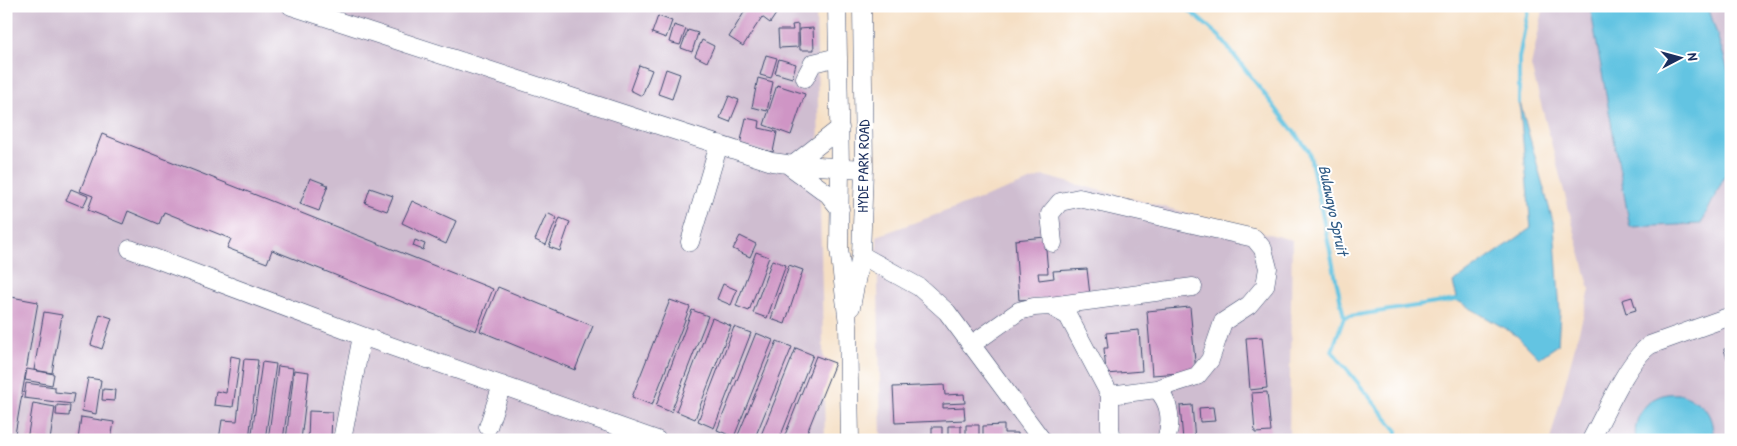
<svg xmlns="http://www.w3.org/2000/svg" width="1737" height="446" font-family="'Patrick Hand',sans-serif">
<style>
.industrial{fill:#cfbdd0}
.water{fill:#63c4e2;stroke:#3f7aa0}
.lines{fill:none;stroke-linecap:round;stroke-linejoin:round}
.stream{stroke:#63c4e2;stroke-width:4}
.building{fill:#cf95c5}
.minor-casing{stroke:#3c496d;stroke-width:19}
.minor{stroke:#fff;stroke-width:18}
.labels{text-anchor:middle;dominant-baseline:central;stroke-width:4;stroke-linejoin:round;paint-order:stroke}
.street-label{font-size:15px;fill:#1b2f5e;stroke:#fff}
.water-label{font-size:16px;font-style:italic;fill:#315c86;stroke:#fff}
</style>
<rect width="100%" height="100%" fill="#fff"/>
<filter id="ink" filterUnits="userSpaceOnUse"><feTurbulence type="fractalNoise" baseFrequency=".02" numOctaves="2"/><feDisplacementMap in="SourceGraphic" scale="10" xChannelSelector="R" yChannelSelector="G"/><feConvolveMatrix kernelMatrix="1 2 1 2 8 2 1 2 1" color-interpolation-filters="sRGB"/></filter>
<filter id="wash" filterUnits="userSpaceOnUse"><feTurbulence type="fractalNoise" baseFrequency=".0096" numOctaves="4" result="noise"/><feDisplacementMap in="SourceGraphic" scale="20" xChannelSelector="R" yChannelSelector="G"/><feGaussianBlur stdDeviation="1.12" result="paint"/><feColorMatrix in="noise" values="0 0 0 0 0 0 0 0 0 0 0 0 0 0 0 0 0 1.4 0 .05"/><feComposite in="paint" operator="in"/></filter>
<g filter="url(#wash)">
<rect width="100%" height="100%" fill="#f5dfc4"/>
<path class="industrial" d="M6,6H816L825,440H6Z
M1544,6H1731V440H1550L1590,290L1531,66Z
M1044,176L1292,240L1289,440H881L877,236Z"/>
<path class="water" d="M1590,6H1708L1731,79V164L1701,224L1630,227Z
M1519,99L1554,225L1560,312L1558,345L1539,358L1516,335L1458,301L1453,283L1531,228Z
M1680,394C1704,403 1714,413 1713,440H1636C1632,421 1644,400 1663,395C1668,393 1675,394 1680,394Z"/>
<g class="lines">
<path class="stream" d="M1184,6L1219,36L1309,151L1344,317L1332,351L1397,431V440
M1519,103V58L1529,6
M1344,317L1462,299"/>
</g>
<g id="blocks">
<path class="building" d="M748,6H764L776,14L770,23L762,17L743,46L729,37Z
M658,16L672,21L666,38L652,33Z
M798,24V47L779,48L778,30H793L792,25Z
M674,25L686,29L680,45L669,42Z
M813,28L814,50H800L799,29Z
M688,30L698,33L692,52L681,48Z
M702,40L714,46L707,62L695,56Z
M766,55L777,58L771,78L760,75Z
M779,59L796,64L792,78L775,73Z
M639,65L652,70L642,96L630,90Z
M666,69L680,74L672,99L658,94Z
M758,78L773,82L767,111L752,107Z
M777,85L805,94L791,135L764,125Z
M729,96L739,100L730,122L720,118Z
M746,118L760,121L759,128L777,132L773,152L740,145Z
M102,134L493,289L476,331L272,250L267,263L227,248L231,239L164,212L159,224L128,211L123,224L88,210L93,196L80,191Z
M310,178L328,185L319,211L300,204Z
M370,188L393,196L387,211L365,203Z
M71,189L88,196L83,207L66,200Z
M412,201L456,221L446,244L402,223Z
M547,213L557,218L546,245L535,240Z
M560,218L570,222L560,251L549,247Z
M740,236L756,244L750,257L733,249Z
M1045,237L1048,273H1038L1039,280L1054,278L1053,271L1087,269L1090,295L1019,300L1015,240Z
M415,240L425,244L423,250L413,246Z
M756,252L769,257L749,311L736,306Z
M772,260L786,265L767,318L753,313Z
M789,265L803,270L785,324L771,319Z
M723,284L737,290L731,305L717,299Z
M498,287L593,326L575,370L480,331Z
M6,296L38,302L14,440H6Z
M1632,297L1636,310L1626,313L1622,300Z
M670,300L690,307L652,405L632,397Z
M1190,307L1196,372L1152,375L1147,311Z
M692,310L708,316L671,412L656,406Z
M44,312L62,315L52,373L34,370Z
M100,314L112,318L102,349L91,345Z
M712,318L731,326L695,419L676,411Z
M734,327L751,333L714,428L698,421Z
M1139,330L1142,371L1106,374L1104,348H1108L1106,333Z
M756,333L773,340L734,437L717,430Z
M1262,337L1267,388L1250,390L1246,338Z
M777,341L792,347L754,440H749L738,435Z
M1731,347V361L1728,362L1724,349Z
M796,348L813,355L779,440H759Z
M231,356L240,358L233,407L214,405L216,391L226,393Z
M816,356L835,363L804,440H783Z
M244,359L258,360L249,440H219L222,420L237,421Z
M262,362L276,364L265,440H251Z
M278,366L293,368L283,440H268Z
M27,369L54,374L52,385L25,380Z
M294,370L309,372L301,440H286Z
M88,378L101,380L96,414L82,411Z
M26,383L55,387V392L74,394L72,404L24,398Z
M944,385L945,395L964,394L965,403L943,404V408L964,407L965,420L895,423L893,387Z
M103,389L115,390L114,401L102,400Z
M1267,392L1271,432L1255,433L1252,393Z
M33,403L55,407L50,440H27Z
M57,405L70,406L69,416L56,415Z
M1192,405L1195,440H1183L1180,406Z
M1213,407L1215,421L1200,422L1199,408Z
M309,411L332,412L331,440H308Z
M81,417L114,422L111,440H78Z
M966,425H979V440H966Z
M1004,425V433H1018V440H983V426Z
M948,426H961V440H948Z
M932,427H942V440H932Z"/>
</g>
</g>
<g filter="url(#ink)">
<use href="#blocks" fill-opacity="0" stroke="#3c496d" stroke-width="1"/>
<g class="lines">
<g class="minor-casing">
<path id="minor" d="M291,6L772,162L787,164L864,169
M837,6L840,167L839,248L848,324L850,440
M805,78L813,63L838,57
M787,164L828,194L840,209
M793,165L840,128
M690,242L719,144
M1053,243L1050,214L1060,202L1079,198L1254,238L1263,249L1268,268L1265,286L1249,305L1223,322L1210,360L1197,376L1156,389
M130,249L362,336L657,440
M861,255L919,287L947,312L1042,440
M1050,306L1193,287
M851,307L861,255L864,169L862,6
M971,345L1019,311L1034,307L1050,306L1068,316L1110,395V427L1112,440
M1110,395L1156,389C1171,402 1172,422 1166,440
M488,427L502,385
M342,440L362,336
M1591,440C1605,414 1628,360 1650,345L1731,316"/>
</g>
<use href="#minor" class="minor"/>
</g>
</g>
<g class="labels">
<g class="street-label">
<text transform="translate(863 166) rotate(-89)">HYDE PARK ROAD</text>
</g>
<g class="water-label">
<text transform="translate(1334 210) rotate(78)">Bulawayo Spruit</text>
</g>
</g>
<rect width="1737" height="446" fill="none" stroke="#fff" stroke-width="25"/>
<g transform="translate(1680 58) rotate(84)" stroke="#ffffff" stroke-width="4" paint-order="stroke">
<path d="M0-4L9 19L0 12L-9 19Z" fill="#1b2f5e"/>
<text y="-8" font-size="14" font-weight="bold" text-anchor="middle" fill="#1b2f5e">N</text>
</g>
</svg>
